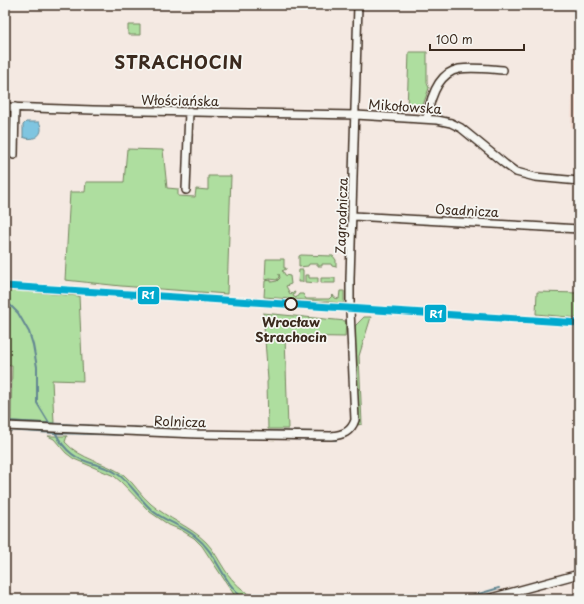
<svg xmlns="http://www.w3.org/2000/svg" width="584" height="604" font-family="'Playpen Sans',sans-serif">
<style>
.built{fill:#f2dacf}
.green{fill:#aede9f;stroke:#74845e}
.water{fill:#7fc5e0;stroke:#648792}
.lines{fill:none;stroke-linecap:round;stroke-linejoin:round}
.stream{stroke:#648792;stroke-width:2}
.minor-casing{stroke:#3b2a1e;stroke-width:10}
.minor{stroke:#f6f6f2;stroke-width:7}
.rail-1-casing{stroke:#f6f6f2;stroke-width:10}
.rail-1{stroke:#00a9ce;stroke-width:7}
.stop-dot{fill:#f6f6f2;stroke:#3b2a1e;stroke-width:2}
.labels{text-anchor:middle;dominant-baseline:central;stroke-width:3.5;stroke-linejoin:round;paint-order:stroke}
.street-label{font-size:13px;fill:#3b2a1e;stroke:#f6f6f2}
.stop-label{font-size:13px;font-weight:bold;fill:#3b2a1e;stroke:#f6f6f2}
.district-label{font-size:17px;font-weight:bold;letter-spacing:1px;fill:#3b2a1e;stroke:#f6f6f2}
.line-badge{stroke:#f6f6f2;stroke-width:1.5}
.badge-label{font-size:11px;text-anchor:middle;font-weight:bold;fill:#fff}
</style>
<rect width="100%" height="100%" fill="#f4e9e2"/>
<filter id="ink" filterUnits="userSpaceOnUse"><feTurbulence type="fractalNoise" baseFrequency=".025" numOctaves="2"/><feDisplacementMap in="SourceGraphic" scale="8" xChannelSelector="R" yChannelSelector="G"/><feConvolveMatrix kernelMatrix="1 2 1 2 8 2 1 2 1" color-interpolation-filters="sRGB"/></filter>
<g filter="url(#ink)">
<path class="built" d="M575,5H579V129L571,127Z"/>
<path class="green" d="M128,25H140V35H128Z
M409,52H427V83L429,88L421,111L407,110Z
M127,149L163,150L167,188L178,189V196L195,197L196,189L208,190V176H231L227,294L121,286L65,280L70,192H85L86,182H124Z
M301,255L333,256L336,260V267L332,266L331,264H322V266H318V264H309L308,266L299,267V256Z
M266,259H284V268H286V269L282,271H283L285,275L290,276L291,284L286,286L290,294L295,292L293,296L296,298L299,294H303L306,299H329L333,295L335,298L339,299L340,291H344V303L264,297L265,281L271,280V282L277,281L280,278L279,274V277L277,280L270,279L265,280Z
M299,270H303V282H298Z
M305,275H309V278H318V283L305,282Z
M321,278H335V283H321Z
M5,290L79,296L83,381L52,380L54,423L11,421L12,366L5,365Z
M537,292L579,293V318L536,314Z
M263,313L346,321L345,337L285,336L288,429H268L267,382L268,380Z
M364,317H371L359,356L362,424L358,425L355,326Z
M48,436H67L65,442C81,460 105,462 124,475C134,483 141,496 151,504C168,519 190,526 206,542C214,550 219,561 225,570C233,582 243,591 256,599H237L202,546L194,538L181,530L169,525L150,512L121,482L114,476L74,459L66,453L54,439Z"/>
<path class="water" d="M26,122H39C46,134 34,142 23,137V125Z"/>
<g class="lines">
<path class="stream" d="M5,300L18,313L29,332L33,345L37,367V403L51,426
M5,421L97,426
M118,427L180,429
M5,430L55,433L170,436
M252,431L321,432
M55,432C59,440 64,448 72,454C84,464 103,464 116,473C131,482 140,501 154,512C167,522 183,526 196,537C217,553 222,582 244,599
M243,438L336,440
M462,599L499,588"/>
<g class="minor-casing">
<path id="minor" d="M5,107L93,110L356,115L437,120L451,123L461,128L505,164L516,172L535,177L579,181
M427,118C430,100 437,73 459,69C473,67 488,69 503,70
M14,155L15,107
M186,190L189,111
M353,216L579,229
M5,426L197,434L331,436C343,435 351,432 355,420L350,310V279L358,5
M487,599L579,574"/>
</g>
<use href="#minor" class="minor"/>
<g class="rail-1-casing">
<path id="rail-1" d="M5,286L579,323"/>
</g>
<use href="#rail-1" class="rail-1"/>
</g>
</g>
<circle class="stop-dot" cx="291" cy="304" r="6"/>
<g class="labels">
<g class="street-label">
<text transform="translate(180 100) rotate(1)">Włościańska</text>
<text transform="translate(405 106) rotate(4)">Mikołowska</text>
<text transform="translate(467 210) rotate(3)">Osadnicza</text>
<text transform="translate(341 216) rotate(-88)">Zagrodnicza</text>
<text transform="translate(180 421) rotate(2)">Rolnicza</text>
</g>
<g class="stop-label">
<text x="291" y="321">Wrocław<tspan x="291" dy="15">Strachocin</tspan></text>
</g>
<g class="district-label">
<text x="179" y="62">STRACHOCIN</text>
</g>
</g>
<g class="line-badge">
<rect x="137" y="286" width="23" height="19" rx="4" fill="#00a9ce"/>
<rect x="424" y="304" width="23" height="19" rx="4" fill="#00a9ce"/>
</g>
<g class="badge-label">
<text x="148" y="299">R1</text>
<text x="436" y="318">R1</text>
</g>
<rect width="584" height="604" fill="none" stroke="#f6f6f2" stroke-width="20"/>
<rect x="10" y="10" width="564" height="584" fill="none" stroke="#3b2a1e" stroke-width="1.5" filter="url(#ink)"/>
<path d="M430 44v6h94v-6" fill="none" stroke="#3b2a1e" stroke-width="2"/>
<text x="436" y="44" font-size="12" fill="#3b2a1e" stroke="#f6f6f2" stroke-width="3" paint-order="stroke">100 m</text>
</svg>
